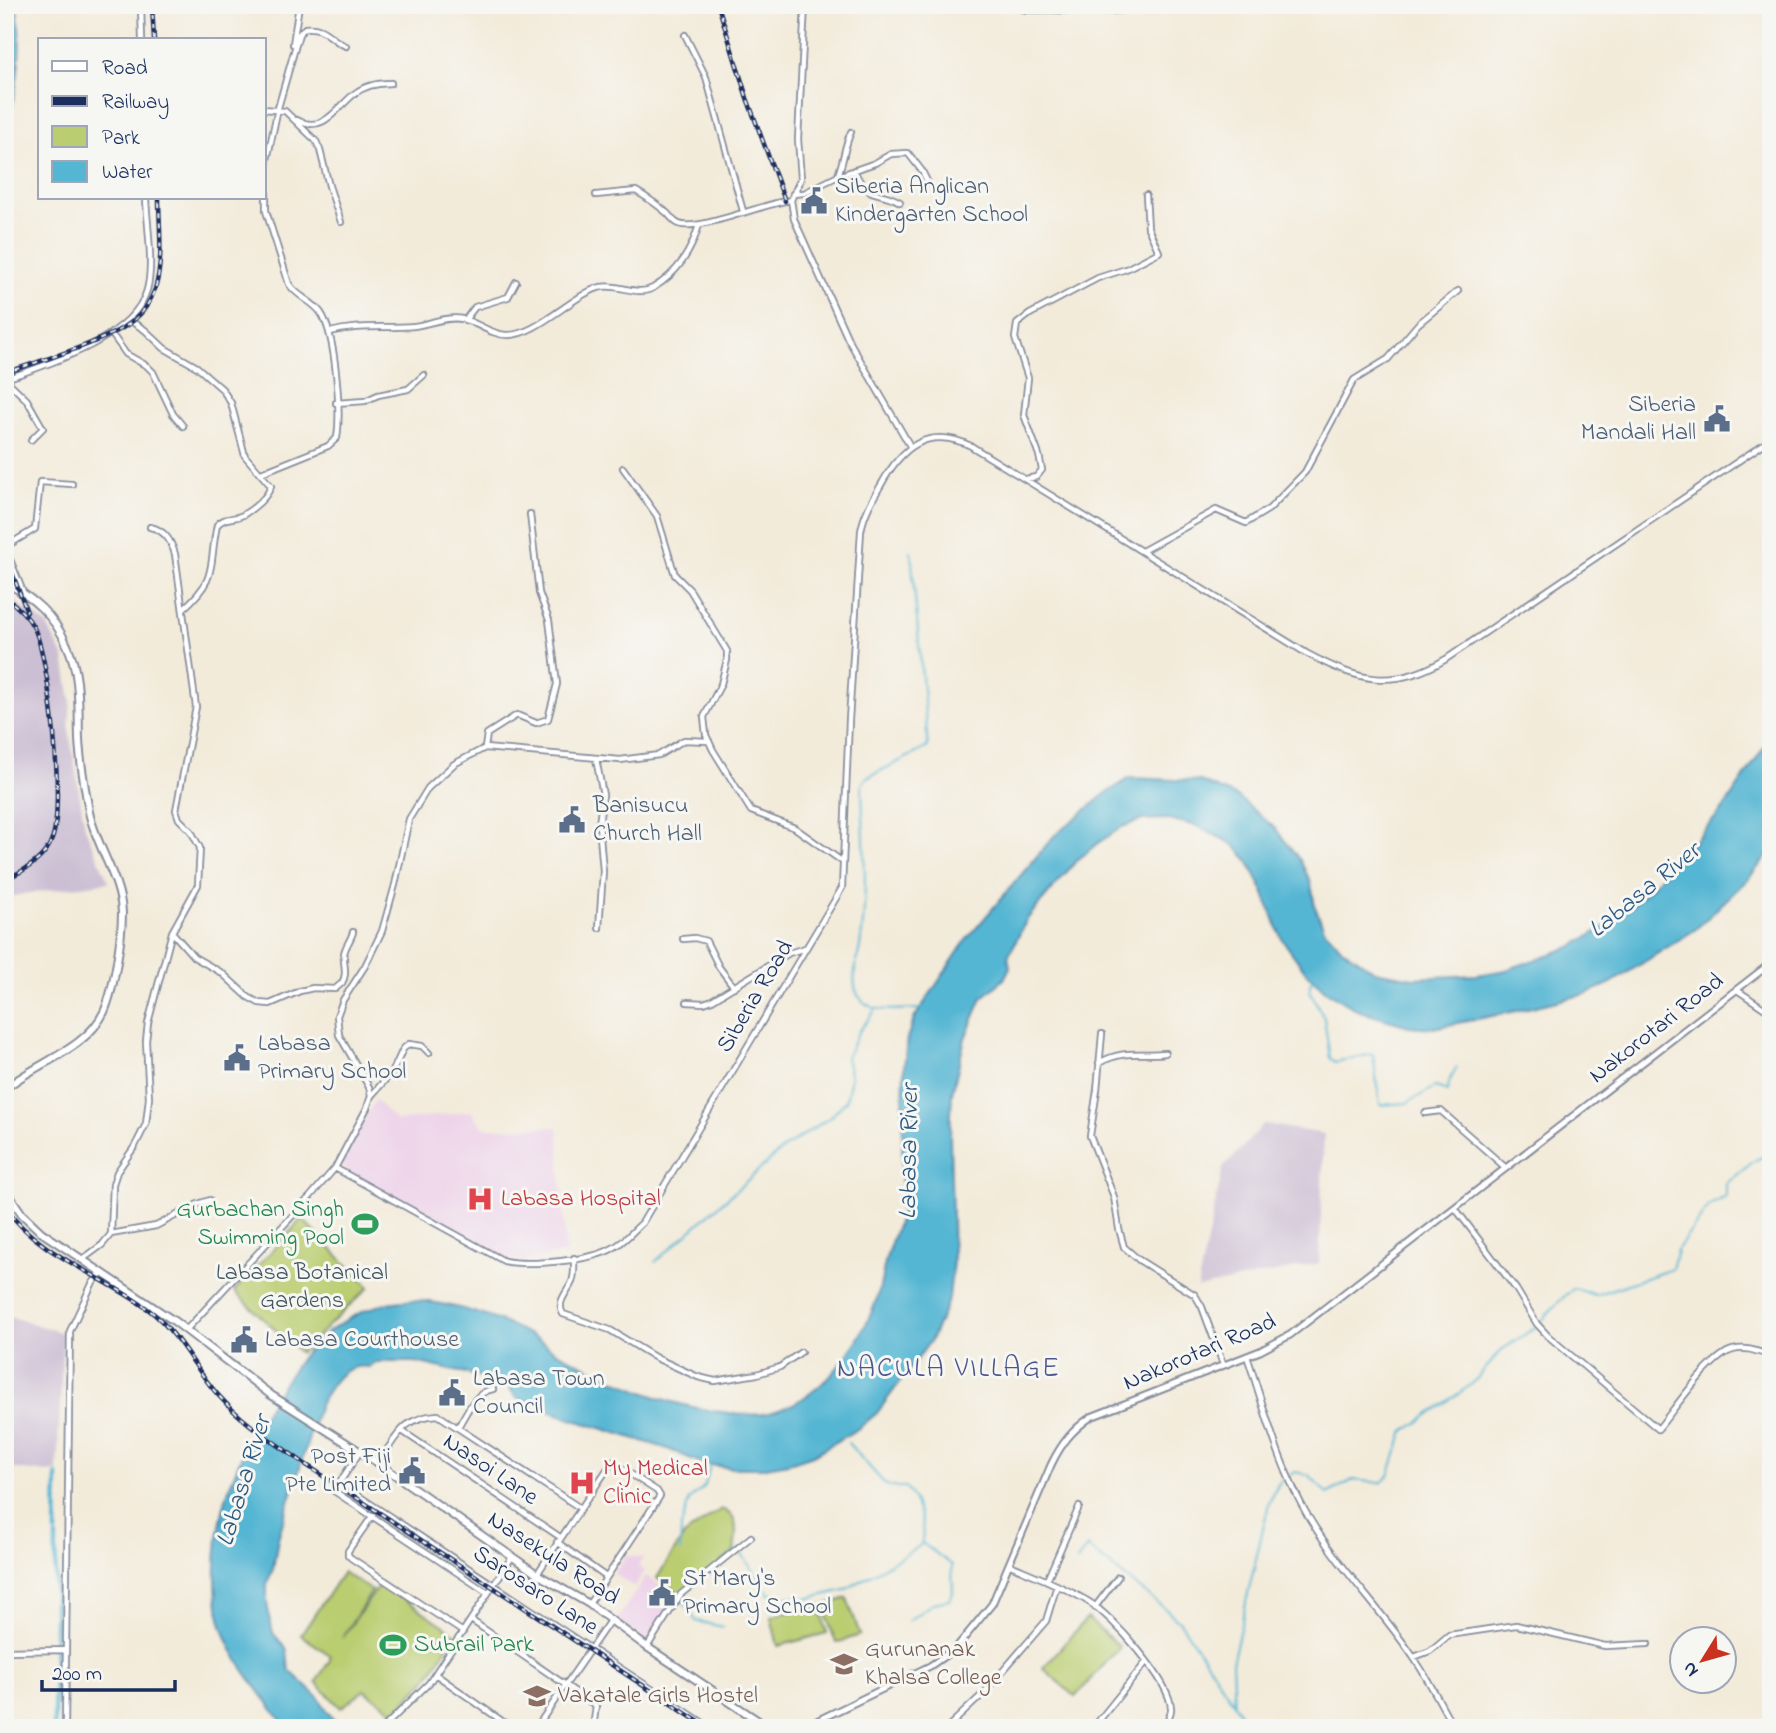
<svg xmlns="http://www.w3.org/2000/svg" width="1776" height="1733" font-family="'Indie Flower',sans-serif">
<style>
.built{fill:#edd1e9}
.industrial{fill:#ccbfd4}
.green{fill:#bacd70;stroke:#6a7e67;stroke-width:2}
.water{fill:#55b6d3;stroke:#387298;stroke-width:2}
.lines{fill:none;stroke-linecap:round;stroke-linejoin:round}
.stream{stroke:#55b6d3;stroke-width:2}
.canal{stroke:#55b6d3;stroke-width:4.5}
.minor-casing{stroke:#878d9c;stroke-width:8}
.tertiary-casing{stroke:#878d9c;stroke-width:9}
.secondary-casing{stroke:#878d9c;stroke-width:10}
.minor{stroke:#fff;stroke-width:4.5}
.tertiary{stroke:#fff;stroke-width:5}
.secondary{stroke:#fff;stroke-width:6}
.rail-casing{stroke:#1b2f5e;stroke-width:4.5}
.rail{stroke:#f6f6f2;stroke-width:2;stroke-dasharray:5;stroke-linecap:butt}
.labels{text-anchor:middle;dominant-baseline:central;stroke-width:6;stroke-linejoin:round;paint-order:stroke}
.service-label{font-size:24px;fill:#4e5e75;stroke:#f6f6f2;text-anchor:start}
.street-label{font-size:24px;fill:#1b2f5e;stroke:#f6f6f2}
.health-label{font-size:24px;fill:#be3a42;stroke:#f6f6f2;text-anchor:start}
.leisure-label{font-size:24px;fill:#27864d;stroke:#f6f6f2;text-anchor:end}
.park-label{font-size:24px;fill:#435662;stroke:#f6f6f2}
.education-label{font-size:24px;fill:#785e54;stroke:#f6f6f2;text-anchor:start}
.water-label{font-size:26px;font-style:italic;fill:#2c5881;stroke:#f6f6f2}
.quarter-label{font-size:28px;letter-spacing:2px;fill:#4f568b;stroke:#f6f6f2}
</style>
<rect width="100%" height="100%" fill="#f6f6f2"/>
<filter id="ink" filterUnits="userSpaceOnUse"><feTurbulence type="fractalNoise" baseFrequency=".0143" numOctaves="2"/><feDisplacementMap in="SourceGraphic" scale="14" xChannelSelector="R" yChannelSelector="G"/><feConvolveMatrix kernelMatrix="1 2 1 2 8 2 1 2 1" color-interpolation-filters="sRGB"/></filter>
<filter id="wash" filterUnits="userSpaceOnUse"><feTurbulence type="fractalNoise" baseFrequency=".00686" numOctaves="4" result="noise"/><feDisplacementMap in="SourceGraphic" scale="28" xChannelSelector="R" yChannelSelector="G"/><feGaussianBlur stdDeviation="1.57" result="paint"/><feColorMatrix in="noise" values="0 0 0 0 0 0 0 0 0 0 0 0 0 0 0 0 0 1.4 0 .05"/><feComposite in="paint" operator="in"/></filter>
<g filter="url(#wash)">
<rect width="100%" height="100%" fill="#f3ebda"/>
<path class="built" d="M375,1100L397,1121L471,1111L484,1128L558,1127L566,1253L525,1261L506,1259L346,1171L341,1162Z
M627,1556L643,1558L638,1566L645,1571L634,1587L614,1574Z
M646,1576L678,1598L648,1642L616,1621Z"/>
<path class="industrial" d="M5,594L46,624L64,657L71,700L69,729L85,828L109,882L23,894L5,899Z
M1264,1124L1324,1134L1319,1263L1197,1288L1223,1168Z
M5,1315L63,1333L57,1472L31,1471L5,1467Z"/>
<path class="green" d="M302,1219L369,1287L300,1353L234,1291Z
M721,1509C741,1516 736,1535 734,1552L681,1594L657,1578L684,1536Z
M343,1572L372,1591L342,1638L381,1583L456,1634L426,1680L395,1712L364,1690L341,1708L316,1682L330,1660V1655L301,1635Z
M847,1598L860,1635L836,1643L823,1606Z
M819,1604L827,1633L778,1646L771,1617Z
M1087,1618L1120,1647L1075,1697L1043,1668Z"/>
<path class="water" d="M5,5H16C24,46 17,93 5,133Z
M1771,737V852L1748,879L1696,929L1611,983L1586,994L1507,1013L1433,1028L1409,1026L1381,1018L1357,1010L1325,990L1305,971L1282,939L1260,884L1247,859L1233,844L1197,826L1168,819L1142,820L1122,827L1098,843L1077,860L1027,919L1008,957L1010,967L1004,979L982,998L965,1038L952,1093L950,1136L953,1261L949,1298L943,1313L931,1340L877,1413L859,1428L813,1455L789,1463L760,1468H731L704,1464L665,1448L568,1418L535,1405L516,1397L505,1382L415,1362H376L369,1367C342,1363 331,1384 319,1405L278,1538L273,1569L267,1584V1604L273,1633L287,1650L289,1670L318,1697L339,1728H286C263,1694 229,1658 220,1618C212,1579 216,1533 227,1495C239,1455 259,1420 282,1386C290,1375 297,1362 306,1352C330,1327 368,1303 403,1301C441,1298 499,1318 532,1336C541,1340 548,1347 557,1352C608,1378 664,1406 722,1412C737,1414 753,1416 768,1413C820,1401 856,1351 875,1304C882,1287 882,1269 888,1252C892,1239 897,1227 901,1213L904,1069L907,1038L915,1017L966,940L1054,836L1105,794L1130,778L1200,781L1238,797L1275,828L1300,860L1311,883L1315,907L1324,929L1343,949L1375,971L1414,978L1477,975L1506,970L1573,946L1608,925L1631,907L1682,855L1724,808Z"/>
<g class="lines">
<path class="stream" d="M911,551L928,747L866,778L862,785C863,839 869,893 860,946C857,963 849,984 860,998C873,1016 902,1008 921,1009
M1314,979L1310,983V991L1324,1018L1330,1058L1335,1062L1373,1054L1380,1105L1407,1103L1435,1087L1448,1091L1449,1082L1457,1067
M655,1262L784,1148L829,1118L846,1101L851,1077L846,1058L858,1033L876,1009
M1540,1324C1547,1313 1564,1296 1574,1288L1595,1295L1672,1269L1677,1250L1710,1205L1726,1197V1184L1754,1161L1771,1152
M1290,1475L1295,1472L1309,1475L1327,1494L1353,1480L1381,1483L1389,1476L1403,1433L1472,1384L1503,1349L1536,1327
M680,1552L681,1527L689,1500L705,1486L710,1465
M1077,1561L1087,1547L1169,1612L1180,1622L1233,1702
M690,1589L739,1550L769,1594L806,1599L845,1590L921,1545C927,1525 917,1504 906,1487H890L883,1482L848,1443
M687,1593L686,1597L681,1596L682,1600L696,1621L723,1627
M908,1621L933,1603L949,1600L953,1593L952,1565L922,1543
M1250,1728L1234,1704L1232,1663L1269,1503L1279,1483L1286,1478"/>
<path class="canal" d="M56,1533L57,1475
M54,1728L56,1537"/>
</g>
</g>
<g filter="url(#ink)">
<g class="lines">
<g class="minor-casing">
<path id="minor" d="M141,5L142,40
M805,5L798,139L801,178L791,200L794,219L848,339L910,446
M1012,5C1026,13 1039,9 1054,10C1085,10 1116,15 1146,5
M685,35L706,77L743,211
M293,44L299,5
M264,109L285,111L316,141L320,150L329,186L341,222
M297,120C323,134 336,109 354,94C364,86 377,83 391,83
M854,170C868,202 877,188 900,202
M838,175C844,160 844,147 851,132
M793,194L804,193L838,176L875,163L891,154L908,153L922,171L928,183
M596,195L636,191C646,197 658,205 667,213C671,217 674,222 679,224C697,232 765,203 791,200
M129,320L145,330L164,348L197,367L222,389L231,403L245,456L271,486C268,497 253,509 243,515C233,520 225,516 217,525C208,568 219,577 183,609
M465,320L475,307L508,297L516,282
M330,332C360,324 384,329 414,326C429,324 447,316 462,319C477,322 491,335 507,335C537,336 573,294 601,287C618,283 637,297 653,288C678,273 691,252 699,225
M111,333L126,354L147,366L153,372L173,414L183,426
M5,379C48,364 133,339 147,290C154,264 147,225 146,198
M5,379L27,400L43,428L31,440
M336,403L365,401L378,395L408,389L424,375
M623,468L657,516L675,575L690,590L727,651V660L721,684L704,717L706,735L713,750L751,811L795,828L843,862
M261,473L328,446L337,438C341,412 336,335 321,313C313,301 297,297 289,284L266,211V165L278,108L299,34L305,28C327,26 328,39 346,46
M1026,479L1036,477L1042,470L1039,455L1024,415L1028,378L1015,338L1017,324L1030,314L1077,289L1098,278L1126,269L1159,252L1148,228L1146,195
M5,547L35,529L40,482L72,484
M5,547L23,592
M1142,551L1216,510L1246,523L1269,509L1305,472L1354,380L1388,359L1418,324L1458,291
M485,748L487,734L517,715L536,723L548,719L557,684L549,620L539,593L530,514
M596,759L603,795L599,824L603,871L599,928
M172,932L194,957L222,973L248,997L259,1003L270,1004L300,991L313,988L335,989L342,983C348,973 343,965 344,954C345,946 351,940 353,932
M683,939L695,938L706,941L719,967L734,987
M1737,990L1771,1013
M687,1002L704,1003L712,1000L789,953L805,948
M1102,1034L1097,1090L1090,1136L1114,1197L1119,1229L1124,1247L1139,1260L1195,1295L1202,1307L1223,1364
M1099,1063C1124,1049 1140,1056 1165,1053
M371,1096L393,1071L403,1049L409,1044L422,1046L429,1053
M1425,1113L1441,1111L1506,1168
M335,1168L504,1261C528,1266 592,1261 613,1248C624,1242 633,1231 642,1223L842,888L849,720L861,531C864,514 872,500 881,485C901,448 927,425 971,446L1306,653C1358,681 1393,691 1446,659L1771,439
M1455,1208L1516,1289L1537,1324L1548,1336L1658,1429C1674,1410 1711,1355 1733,1350C1746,1346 1759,1352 1771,1356
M111,1234L156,1226L198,1204L210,1200
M574,1258C574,1266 575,1274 572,1282C567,1293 556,1302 563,1314L610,1330L656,1358L698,1377L715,1381L757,1374L780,1367L801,1352
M83,1259L102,1245L111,1234L113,1184L117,1172L135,1146L146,1124L149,1098L146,1041L148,1023L172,932L198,885L200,848L191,831L179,819L176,810L196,707L175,554C171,541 165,530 150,527
M186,1330L309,1198L335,1168L367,1108L371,1096L369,1087L339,1035L337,1016L343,1000L365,966L382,931L395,885L409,819L428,788L454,764L485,748L620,760L659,755L684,740L709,741
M1247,1356C1265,1410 1279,1467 1308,1516C1338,1567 1381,1609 1414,1658C1429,1680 1441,1705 1454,1728
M458,1427C467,1412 475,1392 493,1389
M402,1431L560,1537
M359,1453L334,1491L488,1593
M378,1463C397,1437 402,1417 438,1415L580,1508
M339,1483L711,1728
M373,1515L348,1551V1555L351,1558L463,1632
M557,1542L606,1577
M1010,1565C1036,1576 1065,1587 1089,1602C1112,1616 1170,1681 1171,1708C1172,1714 1166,1722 1163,1728
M537,1574L612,1462L657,1491L660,1496L589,1604
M1047,1580L1079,1507
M1095,1607L1118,1577
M471,1620L596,1706L593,1728
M647,1647L681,1594L751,1537
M5,1651L65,1650
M1414,1657L1430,1651L1449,1635L1516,1625L1605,1646L1648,1644
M435,1674L512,1728
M65,1728L70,1331L92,1284L102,1272
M383,1728L429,1683L512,1557
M536,1728L611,1619
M947,1728L983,1694L1046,1621L1057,1585
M1093,1728L1147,1661"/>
</g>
<g class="tertiary-casing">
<path id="tertiary" d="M802,1728L930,1666L956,1648L992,1604L1051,1465C1061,1444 1072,1430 1091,1417L1260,1351L1290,1335L1771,963"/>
</g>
<g class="secondary-casing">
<path id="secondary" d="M5,582C33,598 54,615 67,645C81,675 78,707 79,739C80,763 85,788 89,812C96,846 121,879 122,913C122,937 114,990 104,1012C86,1050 35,1063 5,1089
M5,1189L22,1214L41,1232L174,1321L271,1395L378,1463L537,1574L589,1604L647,1647L769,1728"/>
</g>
<use href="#minor" class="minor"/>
<use href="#tertiary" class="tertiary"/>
<use href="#secondary" class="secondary"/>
<g class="rail-casing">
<path id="rail" d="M152,5L154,40
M718,5L747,98L785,201
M5,373C38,361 110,341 134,320C144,312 151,300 155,289C164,261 159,227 159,198
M5,554L27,612
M5,597C16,605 28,616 34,628C50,660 65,806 52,839C45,859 25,871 5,879
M5,1207C39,1256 103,1275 149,1310C179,1333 195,1370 220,1397C244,1424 276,1443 305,1464L708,1728"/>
</g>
<use href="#rail" class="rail"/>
</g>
</g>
<defs>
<g id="civic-bare" transform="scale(2.1)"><path d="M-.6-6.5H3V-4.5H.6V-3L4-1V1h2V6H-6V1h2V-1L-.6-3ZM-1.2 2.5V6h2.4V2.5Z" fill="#5c6f8a" stroke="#f6f6f2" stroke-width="2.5" paint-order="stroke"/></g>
<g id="hospital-bare" transform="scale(2.1)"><path d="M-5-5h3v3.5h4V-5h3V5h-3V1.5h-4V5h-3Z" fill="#e0444e" stroke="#f6f6f2" stroke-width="2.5" paint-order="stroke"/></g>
<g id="stadium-bare" transform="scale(2.1)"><path d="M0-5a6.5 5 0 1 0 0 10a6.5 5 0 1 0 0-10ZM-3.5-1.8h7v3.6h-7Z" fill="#2e9e5b" stroke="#f6f6f2" stroke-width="2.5" paint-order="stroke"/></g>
<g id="university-bare" transform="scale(2.1)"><path d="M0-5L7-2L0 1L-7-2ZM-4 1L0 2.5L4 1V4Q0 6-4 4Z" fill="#8d6e63" stroke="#f6f6f2" stroke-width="2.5" paint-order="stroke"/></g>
</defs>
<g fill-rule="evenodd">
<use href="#civic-bare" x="814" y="201"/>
<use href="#civic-bare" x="1717" y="419"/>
<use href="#civic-bare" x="572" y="820"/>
<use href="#civic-bare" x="237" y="1058"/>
<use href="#hospital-bare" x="480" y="1199"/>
<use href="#stadium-bare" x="365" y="1224"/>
<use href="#civic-bare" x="244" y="1340"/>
<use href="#civic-bare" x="452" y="1393"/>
<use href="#civic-bare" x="412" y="1471"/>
<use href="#hospital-bare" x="582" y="1483"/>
<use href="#civic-bare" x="662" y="1593"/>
<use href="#stadium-bare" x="393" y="1645"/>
<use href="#university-bare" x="844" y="1664"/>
<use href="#university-bare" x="537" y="1696"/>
</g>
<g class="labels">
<g class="service-label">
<text x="835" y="187">Siberia Anglican<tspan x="835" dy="28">Kindergarten School</tspan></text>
<text x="1696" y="405" text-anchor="end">Siberia<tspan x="1696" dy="28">Mandali Hall</tspan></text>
<text x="593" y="806">Banisucu<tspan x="593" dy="28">Church Hall</tspan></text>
<text x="258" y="1044">Labasa<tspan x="258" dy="28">Primary School</tspan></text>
<text x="265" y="1340">Labasa Courthouse</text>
<text x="473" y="1379">Labasa Town<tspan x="473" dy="28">Council</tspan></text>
<text x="391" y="1457" text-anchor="end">Post Fiji<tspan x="391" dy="28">Pte Limited</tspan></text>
<text x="683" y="1579">St Mary's<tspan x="683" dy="28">Primary School</tspan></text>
</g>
<g class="street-label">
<text transform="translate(756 997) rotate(-59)">Siberia Road</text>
<text transform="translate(1657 1029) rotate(-38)">Nakorotari Road</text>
<text transform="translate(1200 1353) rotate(-23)">Nakorotari Road</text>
<text transform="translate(490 1470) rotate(34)">Nasoi Lane</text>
<text transform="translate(553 1559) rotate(33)">Nasekula Road</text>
<text transform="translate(535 1591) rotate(33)">Sarosaro Lane</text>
</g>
<g class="health-label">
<text x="501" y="1199">Labasa Hospital</text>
<text x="603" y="1469">My Medical<tspan x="603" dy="28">Clinic</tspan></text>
</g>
<g class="leisure-label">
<text x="344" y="1210">Gurbachan Singh<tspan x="344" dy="28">Swimming Pool</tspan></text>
<text x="414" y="1645" text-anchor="start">Subrail Park</text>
</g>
<g class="park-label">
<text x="302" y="1273">Labasa Botanical<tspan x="302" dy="28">Gardens</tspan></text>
</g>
<g class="education-label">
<text x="865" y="1650">Gurunanak<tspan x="865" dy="28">Khalsa College</tspan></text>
<text x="558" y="1696">Vakatale Girls Hostel</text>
</g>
<g class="water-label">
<text transform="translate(1645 891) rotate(-39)">Labasa River</text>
<text transform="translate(910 1152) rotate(-89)">Labasa River</text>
<text transform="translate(245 1481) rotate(-73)">Labasa River</text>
</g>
<g class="quarter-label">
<text x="949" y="1369">NACULA VILLAGE</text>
</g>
</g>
<rect width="1776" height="1733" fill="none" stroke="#f6f6f2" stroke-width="28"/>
<rect x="38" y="38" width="228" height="161" fill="#f6f6f2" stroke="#9ea6b7" stroke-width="2"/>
<rect x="52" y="61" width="35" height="10" fill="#ffffff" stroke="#9ea6b7" stroke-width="2"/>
<text x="102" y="74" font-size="21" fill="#1b2f5e">Road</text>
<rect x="52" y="96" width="35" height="10" fill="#1b2f5e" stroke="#9ea6b7" stroke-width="2"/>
<text x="102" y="108" font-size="21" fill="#1b2f5e">Railway</text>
<rect x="52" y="126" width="35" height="21" fill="#bacd70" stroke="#9ea6b7" stroke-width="2"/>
<text x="102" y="144" font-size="21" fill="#1b2f5e">Park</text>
<rect x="52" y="161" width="35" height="21" fill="#55b6d3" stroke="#9ea6b7" stroke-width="2"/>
<text x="102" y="178" font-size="21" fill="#1b2f5e">Water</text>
<g transform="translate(1703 1660) rotate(233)"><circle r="33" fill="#f6f6f2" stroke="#9ea6b7" stroke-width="2"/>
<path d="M0-5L12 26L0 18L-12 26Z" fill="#c8321e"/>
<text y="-10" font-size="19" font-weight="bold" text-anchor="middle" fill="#1b2f5e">N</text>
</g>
<path d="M42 1680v10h133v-10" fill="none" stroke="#1b2f5e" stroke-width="3.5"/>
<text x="52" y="1680" font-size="21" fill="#1b2f5e" stroke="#f6f6f2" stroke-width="5" paint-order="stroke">200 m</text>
</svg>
